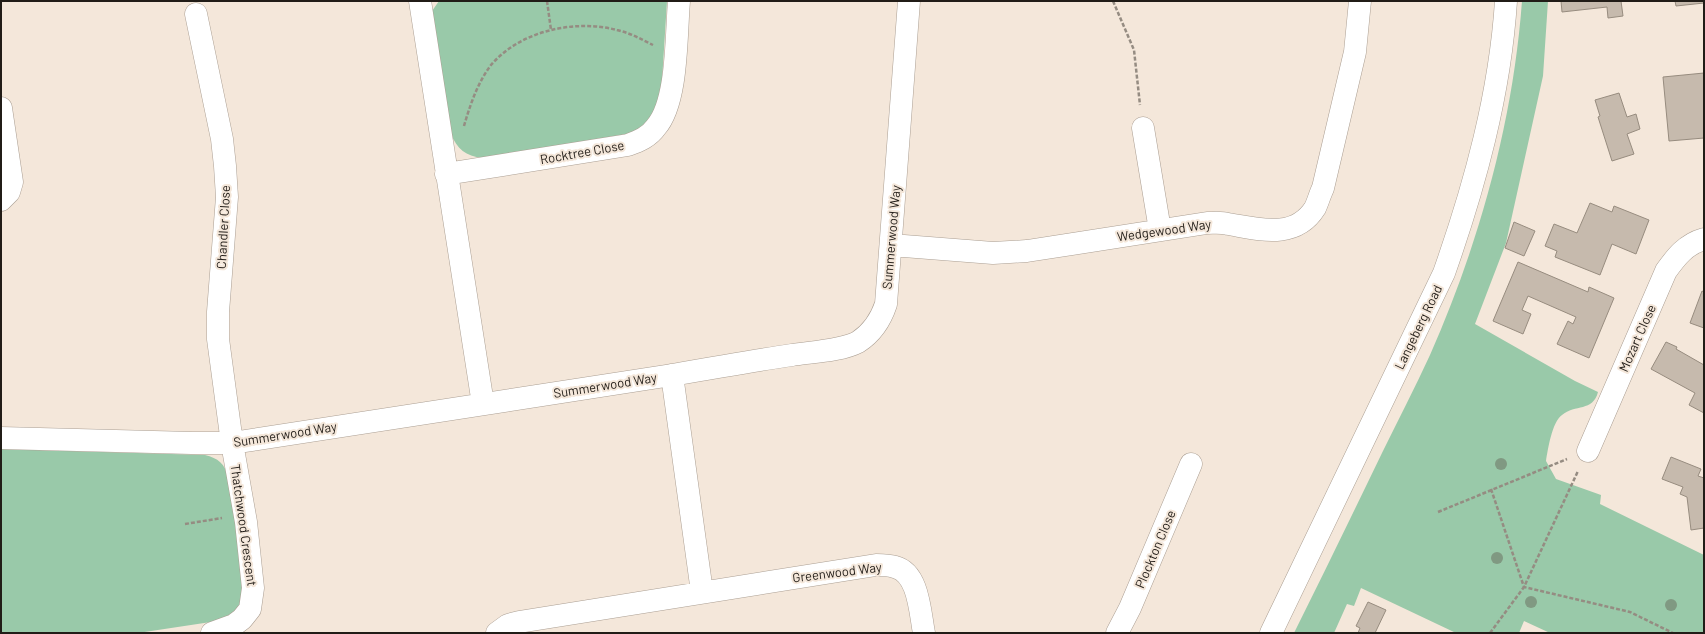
<svg xmlns="http://www.w3.org/2000/svg" width="1705" height="634" font-family="Barlow,sans-serif">
<style>
.green{fill:#99c9a9}
.building{fill:#c6baad;stroke:#978c7f}
.lines{fill:none;stroke-linecap:round;stroke-linejoin:round}
.minor-casing{stroke:#ab9f93;stroke-width:23}
.major-casing{stroke:#ab9f93;stroke-width:23}
.path{stroke:#958c82;stroke-width:2.5;stroke-dasharray:4 2;stroke-linecap:butt}
.minor{stroke:#fff;stroke-width:22}
.major{stroke:#fff;stroke-width:22}
.tree{fill:#809982}
.labels{text-anchor:middle;dominant-baseline:central;stroke-width:4;stroke-linejoin:round;paint-order:stroke}
.street-label{font-size:13px;fill:#211c17;stroke:#f4e7da}
</style>
<rect width="100%" height="100%" fill="#f4e7da"/>
<path class="green" d="M439,1H667L661,97L649,123L633,133L482,158C466,156 457,149 451,134L432,11Z
M1522,1H1548L1543,76L1506,243L1475,324L1575,381L1598,392C1593,412 1575,404 1562,415C1552,422 1548,449 1546,461L1556,479L1601,495L1600,504L1704,555V633H1550L1524,621L1519,633H1456L1361,588L1354,606L1347,604L1334,633H1294C1324,573 1353,513 1382,453C1398,420 1415,388 1430,355C1479,244 1513,123 1522,1Z
M1,449L205,455C218,458 225,464 228,477L246,591L244,604L224,620L138,633H1Z"/>
<path class="building" d="M1561,1H1621L1623,16L1608,18L1607,7L1562,12Z
M1675,1H1704V3L1676,6Z
M1704,73V138L1669,141L1663,77Z
M1619,93L1627,117L1636,114L1640,129L1627,134L1634,154L1612,161L1598,117L1600,116L1595,100Z
M1590,203L1612,212L1614,206L1649,220L1636,254L1612,244L1600,275L1555,257L1557,251L1545,246L1554,224L1577,233Z
M1514,222L1535,231L1524,256L1505,248Z
M1518,262L1588,292L1589,287L1614,298L1589,358L1557,344L1568,321L1573,324L1576,317L1528,296L1522,310L1531,314L1523,334L1493,321Z
M1702,291L1704,292V328L1690,323Z
M1666,342L1677,347L1676,349L1704,365V413L1689,405L1695,393L1651,369Z
M1671,457L1701,469L1698,476L1704,478V528L1691,530L1687,497L1680,494L1683,487L1662,479Z
M1368,602L1386,610L1375,633H1358L1360,628L1356,626Z"/>
<g class="lines">
<g class="minor-casing">
<path id="minor" d="M420,1L483,404
M196,14L222,139L225,166L227,197L218,312V339L232,443L246,522L253,588L250,609L242,619L234,625L212,633
M1,108L12,182L9,192L1,200
M1143,128L1160,230
M446,174L628,145C639,141 649,137 656,127C678,102 676,35 679,1
M891,245L993,253L1027,251L1207,223C1214,223 1221,222 1228,224C1259,229 1295,240 1315,208C1318,202 1320,194 1323,188L1355,52L1360,1
M672,375L702,592
M1,438L192,443H232L672,375C712,368 752,361 792,355C811,352 841,351 858,342C872,333 881,319 886,304L909,1
M1588,451L1666,271C1676,257 1686,244 1704,239
M497,633L508,625L519,622L876,565C882,565 889,565 895,567C919,573 920,613 924,633
M1117,633L1130,608L1191,464"/>
</g>
<g class="major-casing">
<path id="major" d="M1271,633L1444,273C1475,185 1500,94 1506,1"/>
</g>
<path class="path" d="M547,1L551,30
M1113,1L1134,50L1140,105
M464,126C470,105 478,82 491,65C520,31 574,19 617,30C630,33 641,39 653,45
M1491,489L1524,587L1630,612L1673,633
M1438,512L1567,459
M185,524L222,518
M1490,633L1524,587L1578,471"/>
<use href="#minor" class="minor"/>
<use href="#major" class="major"/>
</g>
<g class="tree">
<circle cx="1501" cy="464" r="6"/>
<circle cx="1497" cy="558" r="6"/>
<circle cx="1531" cy="602" r="6"/>
<circle cx="1671" cy="605" r="6"/>
</g>
<g class="labels">
<g class="street-label">
<text transform="translate(582 152) rotate(-10)">Rocktree Close</text>
<text transform="translate(223 227) rotate(-87)">Chandler Close</text>
<text transform="translate(1164 230) rotate(-8)">Wedgewood Way</text>
<text transform="translate(891 237) rotate(-85)">Summerwood Way</text>
<text transform="translate(1418 327) rotate(-64)">Langeberg Road</text>
<text transform="translate(1637 338) rotate(-66)">Mozart Close</text>
<text transform="translate(605 385) rotate(-9)">Summerwood Way</text>
<text transform="translate(285 434) rotate(-9)">Summerwood Way</text>
<text transform="translate(244 525) rotate(82)">Thatchwood Crescent</text>
<text transform="translate(1155 549) rotate(-67)">Plockton Close</text>
<text transform="translate(837 572) rotate(-7)">Greenwood Way</text>
</g>
</g>
<rect width="1705" height="634" fill="none" stroke="#211c17" stroke-width="4"/>
</svg>
